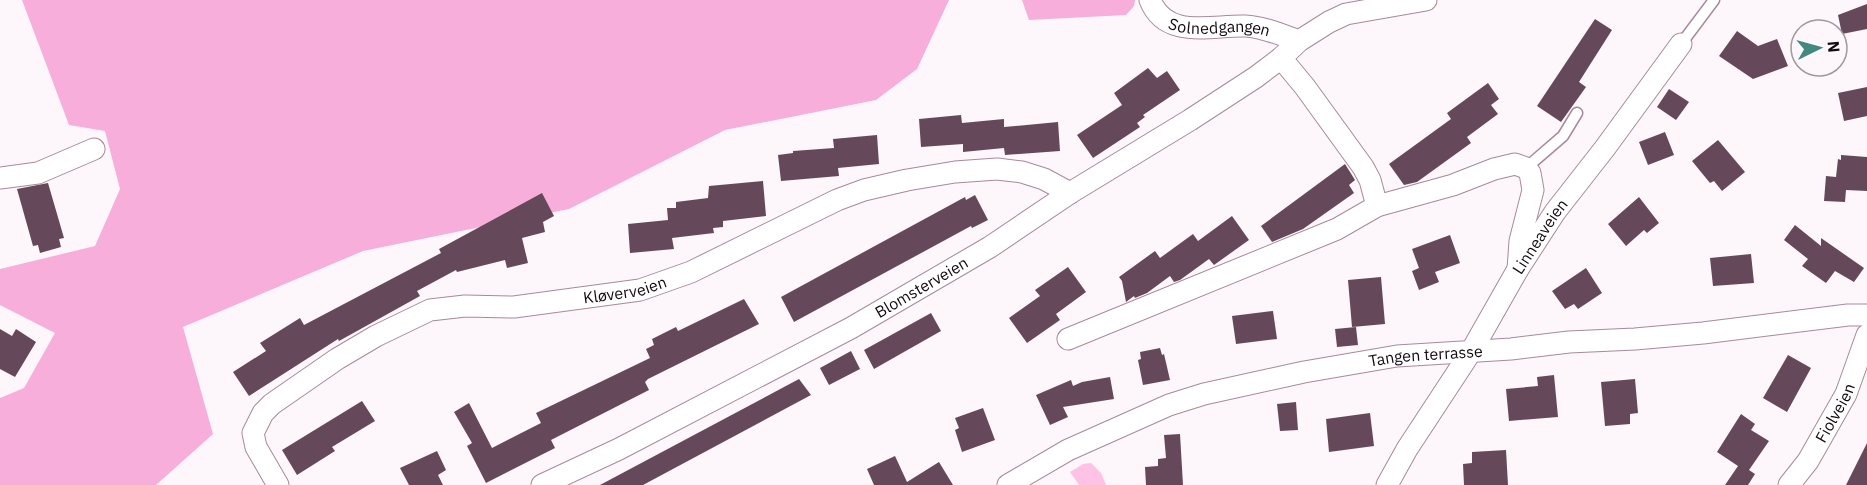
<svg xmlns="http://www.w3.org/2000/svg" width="1867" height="485" font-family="'IBM Plex Sans',sans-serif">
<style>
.green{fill:#fec2e6}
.forest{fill:#f7aeda}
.building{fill:#65495a}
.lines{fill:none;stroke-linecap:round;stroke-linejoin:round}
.service-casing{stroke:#a8899b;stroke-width:13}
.minor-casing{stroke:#a8899b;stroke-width:23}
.service{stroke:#fff;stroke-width:10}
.minor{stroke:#fff;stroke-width:21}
.labels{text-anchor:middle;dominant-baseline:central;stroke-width:6;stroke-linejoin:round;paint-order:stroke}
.street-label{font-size:16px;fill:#140a10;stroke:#fdf6fa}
</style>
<rect width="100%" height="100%" fill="#fdf6fa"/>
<path class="green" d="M1091,463L1101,473L1106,485H1079L1070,472L1083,464Z"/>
<path class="forest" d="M22,0H949L917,69L876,100L725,130L569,209L363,251L183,327L213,434L156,485H0V398L24,388L55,333L0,305V269L95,246L120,189L105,131L69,125Z
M1022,0H1135L1134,6L1126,15L1029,20Z"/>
<path class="building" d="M1867,4V29L1842,34L1838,15Z
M1595,19L1612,30L1579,82L1586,87L1561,122L1537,106Z
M1737,31L1758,46L1777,39L1788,66L1753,79L1719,56Z
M1148,68L1157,78L1167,71L1180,90L1143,115L1145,117L1137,123L1140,127L1093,158L1077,135L1122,105L1114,93Z
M1488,83L1499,99L1491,105L1498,114L1467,137L1471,143L1417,182L1404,185L1389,164L1451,119L1447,113Z
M1867,87V116L1844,121L1838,93Z
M1669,89L1689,102L1676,120L1657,107Z
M961,115L962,123L1004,119V127L1058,122L1060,151L1005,155L1004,148L963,152V144L921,147L919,119Z
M1665,132L1674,155L1648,165L1639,142Z
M877,135L879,164L838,168L839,176L781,181L778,155L793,153V151L834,148L833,139Z
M1718,140L1745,172L1722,191L1714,181L1710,183L1692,161Z
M1841,155L1867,157V191L1846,190L1845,202L1824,201L1826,176L1836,177L1838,159L1841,160Z
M1345,164L1355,180L1349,185L1354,193L1303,229L1272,242L1261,226Z
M763,181L766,216L723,221V227L713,228L714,233L672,238L674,249L630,253L628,224L668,220L667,208H676V202L708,198L709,186Z
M48,183L64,238L59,239L61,247L40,253L38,245L33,246L17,189Z
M542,193L554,216L543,222L545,232L522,238L528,263L507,268L505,260L457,272L456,270L417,291L420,296L339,341L338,339L249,396L233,372L266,351L260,343L300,318L304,325L441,253L439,249Z
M975,195L988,220L972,228L971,226L794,322L781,297L965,197L966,200Z
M1639,197L1659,223L1647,233L1644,230L1626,246L1608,224Z
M1232,216L1249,240L1214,265L1209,259L1180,280L1174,282L1170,276L1147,293L1135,298L1134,296L1126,302L1122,281L1119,277L1155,251L1160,258L1193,234L1198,241Z
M1795,225L1821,246V238L1864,268L1854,282L1835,271L1826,283L1802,266L1808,259L1784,240Z
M1450,235L1460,263L1435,272L1439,282L1419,290L1412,271L1419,268L1412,249Z
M1751,254L1754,283L1713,286L1710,258Z
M1068,267L1086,292L1056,314L1060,320L1027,343L1009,318L1040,296L1035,290Z
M1586,268L1602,293L1578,309L1574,304L1565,309L1552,291Z
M1381,277L1385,324L1352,327L1348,280Z
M744,299L759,324L648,379L645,382L649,390L551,440L555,448L486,483L467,446L472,443L454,412L469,403L492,448L541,423L536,413L650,358L646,349L654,345L652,339L676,327L678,331Z
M1273,311L1277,339L1236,344L1232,316Z
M931,313L941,331L874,369L864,350Z
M1356,327L1358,345L1337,347L1335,329Z
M0,329L12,336L16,329L36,342L15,377L0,369Z
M1160,348L1162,355L1164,354L1170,380L1143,385L1138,360L1141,359L1140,352Z
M851,351L860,369L829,385L820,368Z
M1788,355L1811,368L1787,412L1763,398Z
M1554,375L1558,417L1509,421L1506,389L1538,386L1537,377Z
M1110,377L1114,399L1063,407L1068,417L1050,425L1036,395L1071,380L1073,386L1082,382Z
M799,379L811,395L643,485H600Z
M1635,379L1638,413L1630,414V424L1605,426L1601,382Z
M362,401L375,421L332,447L335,451L297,475L282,450Z
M1296,402L1298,430L1280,431L1277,404Z
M983,408L995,440L962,452L955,430L959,428L955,418Z
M1370,413L1374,446L1329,452L1326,419Z
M1741,414L1755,424L1751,430L1769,441L1749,470L1755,474L1748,485H1725L1738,466L1717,452Z
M1180,434L1183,485H1146L1145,467L1158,466V459L1166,458L1164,435Z
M1867,443V485H1846Z
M1506,450L1508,485H1464L1463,464L1472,463V452Z
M437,451L446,470L438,475L443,485H409L400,468Z
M895,456L907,482L939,462L953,485H874L867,469Z"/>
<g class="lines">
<g class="service-casing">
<path id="service" d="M1681,44L1714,0
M1526,168L1563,136L1577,113"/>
</g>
<g class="minor-casing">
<g id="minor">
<path id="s1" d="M1150,0C1166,40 1211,25 1245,26C1264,27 1282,35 1299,41"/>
<path d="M1281,58L1305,87L1363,167L1370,180L1377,206"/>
<path d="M0,178L38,173L94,149"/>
<path d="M1068,339L1337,229L1377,206L1453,185L1494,169L1515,164L1526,168L1530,173L1533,190L1520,241L1518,269"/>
<path id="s2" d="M278,485L256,447L253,433L263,413L272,404L337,359L376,336L430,310L465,306L514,307L640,290L691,272L837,200L864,190L907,180L955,172L997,169L1022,172L1044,179L1070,193"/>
<path id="s3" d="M542,485L619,449L851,328L990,247L1070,193L1190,120L1256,77L1281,58L1299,41L1329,22L1346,14L1426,0"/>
<path id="s4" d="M1008,485L1068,450L1169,405L1204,394L1304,372L1397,356L1511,349L1569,342L1635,339L1703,333L1848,315H1867"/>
<path id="s5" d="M1387,485L1407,449L1472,350L1518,269L1555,212L1605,148L1681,44"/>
<path id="s6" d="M1789,485L1808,461L1846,394L1867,335"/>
</g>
</g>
<use href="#service" class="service"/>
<use href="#minor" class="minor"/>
</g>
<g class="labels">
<g class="street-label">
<text stroke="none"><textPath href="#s1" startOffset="81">Solnedgangen</textPath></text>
<text stroke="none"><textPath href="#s5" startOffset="292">Linneaveien</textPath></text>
<text stroke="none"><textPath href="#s3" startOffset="428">Blomsterveien</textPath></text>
<text stroke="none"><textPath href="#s2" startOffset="474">Kløverveien</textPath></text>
<text stroke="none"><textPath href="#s4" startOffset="442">Tangen terrasse</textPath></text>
<text stroke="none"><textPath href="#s6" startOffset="86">Fiolveien</textPath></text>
</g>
</g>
<g transform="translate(1819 48) rotate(85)"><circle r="28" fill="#fdf6fa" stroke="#a0989c" stroke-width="1.5"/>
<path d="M0-4.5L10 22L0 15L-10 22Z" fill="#448980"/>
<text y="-9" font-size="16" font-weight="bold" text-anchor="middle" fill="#140a10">N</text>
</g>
</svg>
